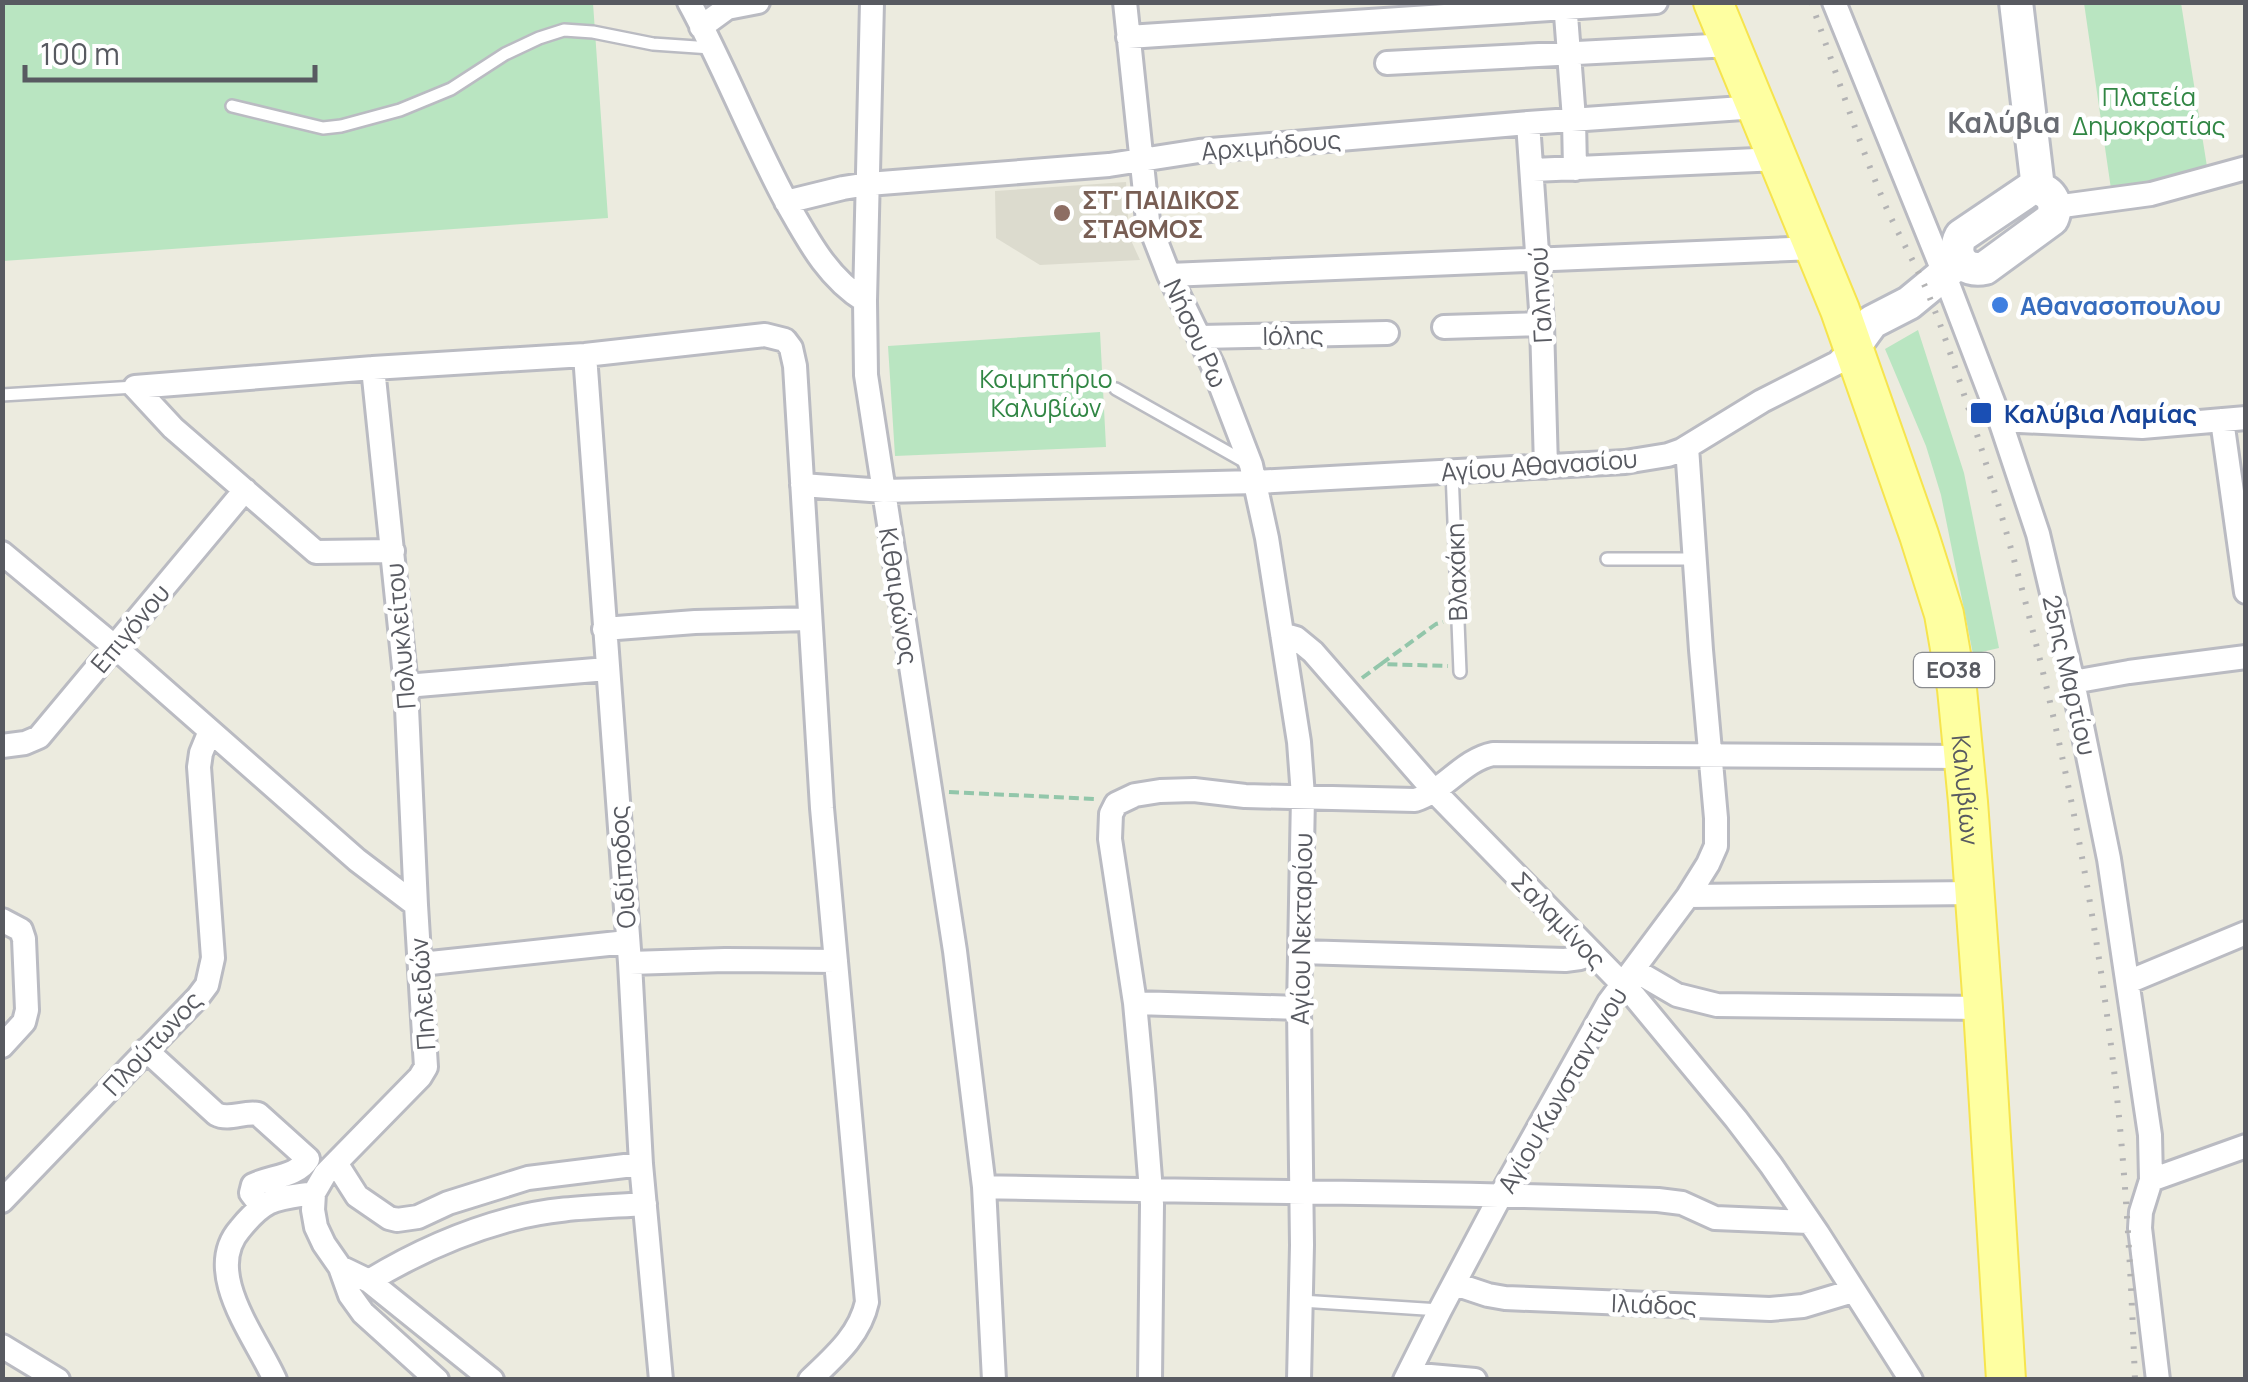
<svg xmlns="http://www.w3.org/2000/svg" width="2248" height="1382" font-family="Manrope,sans-serif">
<style>
.education{fill:#dcdbce}
.green{fill:#b9e5c1}
.lines{fill:none;stroke-linecap:round;stroke-linejoin:round}
.lane-casing{stroke:#babbc2;stroke-width:16}
.street-casing{stroke:#babbc2;stroke-width:28}
.secondary-casing{stroke:#babcc4;stroke-width:38}
.primary-casing{stroke:#f6e44e;stroke-width:42}
.path{stroke:#92c6aa;stroke-width:4;stroke-dasharray:10 5;stroke-linecap:butt}
.lane{stroke:#fff;stroke-width:11}
.street{stroke:#fff;stroke-width:22}
.secondary{stroke:#fff;stroke-width:32}
.primary{stroke:#feffa1;stroke-width:38}
.rail{stroke:#b3b3b4;stroke-width:6;stroke-dasharray:2.5 12;stroke-linecap:butt}
.education-dot{fill:#8d6e63;stroke:#fff;stroke-width:4}
.shop-dot{fill:#3f7fe0;stroke:#fff;stroke-width:4}
.transit-dot{fill:#1a4fb4;stroke:#fff;stroke-width:4}
.labels{text-anchor:middle;dominant-baseline:central;stroke-width:9;stroke-linejoin:round;paint-order:stroke}
.shield{fill:#fff;stroke:#8a8c90;stroke-width:2.5}
.shield-label{font-size:22px;font-weight:bold;fill:#585a61}
.park-label{font-size:25px;fill:#318644;stroke:#fff}
.street-label{font-size:25px;fill:#585a61;stroke:#fff}
.education-label{font-size:25px;font-weight:bold;fill:#785e54;stroke:#fff;text-anchor:start}
.shop-label{font-size:25px;font-weight:bold;fill:#366cbe;stroke:#fff;text-anchor:start}
.transit-label{font-size:25px;font-weight:bold;fill:#164399;stroke:#fff;text-anchor:start}
.neighbourhood-label{font-size:28px;font-weight:bold;fill:#696c73;stroke:#fff}
</style>
<rect width="100%" height="100%" fill="#ecebdf"/>
<path class="education" d="M1126,182L1129,236L1140,260L1040,265L996,238L995,191Z"/>
<path class="green" d="M3,3H593L608,218L3,261Z
M2084,3H2181L2208,173L2111,189Z
M1918,330L1964,473L1999,648L1973,654L1941,495L1926,446L1885,349Z
M1100,332L1106,447L895,456L888,346Z"/>
<g class="lines">
<g class="lane-casing">
<path id="lane" d="M232,106L323,128L341,126L400,110L451,89L505,54L539,38L564,30L593,32L653,44L711,48
M1116,389L1247,463
M2,395L135,387
M1452,471L1460,672
M1607,559H1695
M1301,1301L1440,1310"/>
</g>
<g class="street-casing">
<path id="street" d="M689,2C725,68 752,139 788,205C809,242 828,278 865,301
M872,2L865,301L866,375L955,951L984,1187L994,1380
M1125,2L1148,221L1169,275L1213,366L1251,465L1267,538L1299,742L1303,796L1299,1008L1302,1245L1299,1380
M1565,2L1574,119L1575,169
M1834,2L1945,276L2000,420L2038,534L2073,682L2109,859L2150,1135L2151,1180L2141,1212L2140,1228L2158,1380
M701,27L727,8L758,2
M1128,37L1656,2
M1387,63L1731,45
M1528,123L1542,324L1546,467
M1533,170L1779,159
M786,202L843,188L868,184L1109,165L1199,151L1528,123L1757,107
M2055,207L2151,194L2246,168
M1169,275L1815,248
M1444,327L1542,324
M1200,337L1387,333
M585,355L630,963L641,1164L661,1380
M373,368L406,686L416,905
M135,387L373,368L585,355L765,335L785,340L791,348L795,366L822,808L867,1302C860,1335 834,1357 810,1380
M135,387L173,428L316,552L393,551
M2000,420L2142,427L2246,418
M2222,420L2246,592
M802,485L884,491L1256,482L1625,462L1668,455L1682,450L1762,401L1837,363L1853,348
M2,553L115,647L357,860L416,905L426,1067L420,1077L325,1174L314,1193L313,1210L316,1227L324,1244L340,1267L369,1281L492,1380
M604,629L695,622L809,619
M1282,634L1296,638L1313,652L1435,792L1635,997L1736,1119L1771,1165L1818,1234L1911,1380
M2073,682L2129,672L2246,657
M406,686L607,669
M2,746L25,743L39,737L245,490
M1688,896L1975,893
M2,920L21,930L24,939L27,1010L24,1022L2,1046
M1300,952L1565,960L1580,958L1591,953
M630,963L725,960L836,961
M421,964L627,942
M1634,970L1677,995L1717,1005L1983,1008
M2128,982L2246,933
M1135,1003L1299,1008
M146,1050L216,1114C229,1121 244,1111 258,1114L308,1159C297,1177 271,1176 253,1185L251,1193L261,1206
M336,1163L357,1196L389,1218L397,1220L418,1217L448,1203L528,1178L641,1164
M2151,1180L2246,1146
M984,1187C1209,1193 1433,1191 1658,1200L1682,1203L1715,1218L1809,1222
M2,1201L198,997L207,985L213,958L199,767L201,753L210,731
M340,1267L350,1295L363,1313L437,1380
M369,1281C415,1253 459,1233 512,1219C555,1207 602,1207 645,1204
M1455,1284L1488,1295L1505,1298L1770,1309L1803,1306L1853,1291
M2,1346L58,1380
M1408,1374L1475,1380
M275,1380C256,1337 202,1272 240,1229C266,1197 275,1199 314,1193
M1150,1380L1152,1204L1143,1089L1135,1003L1110,839L1111,814L1116,804L1135,795L1160,791L1194,790L1245,796L1415,800C1444,791 1463,760 1493,754L1964,757
M1405,1380L1440,1310L1502,1193L1609,1002L1688,896L1708,864L1716,846V818L1701,650L1687,447"/>
</g>
<g class="secondary-casing">
<path id="secondary" d="M2016,2L2038,188
M2032,188C2050,189 2059,202 2052,219L1985,268C1963,273 1951,255 1961,236Z
M1853,348L1872,322L1909,303L1960,261"/>
</g>
<g class="primary-casing">
<g id="primary">
<path id="s1" d="M1713,2L1840,310L1919,535L1944,614L1957,689L1968,802L1983,1008L2006,1380"/>
</g>
</g>
<path class="path" d="M1381,664L1436,624L1443,622
M1362,678L1381,664L1448,666
M949,792L1094,799"/>
<use href="#lane" class="lane"/>
<use href="#street" class="street"/>
<use href="#secondary" class="secondary"/>
<use href="#primary" class="primary"/>
<path class="rail" d="M1811,2C1834,66 1855,132 1881,195C1894,228 1913,258 1927,291C1944,332 1958,376 1972,419C2040,630 2088,850 2114,1070C2126,1173 2131,1276 2135,1380"/>
</g>
<circle class="education-dot" cx="1062" cy="213" r="10"/>
<circle class="shop-dot" cx="2000" cy="305" r="10"/>
<rect class="transit-dot" x="1969" y="401" width="24" height="24" rx="5"/>
<g class="labels">
<rect class="shield" x="1914" y="653" width="80" height="34" rx="8"/>
<g class="shield-label">
<text x="1954" y="670">ΕΟ38</text>
</g>
<g class="park-label">
<text x="2149" y="96">Πλατεία<tspan x="2149" dy="29">Δημοκρατίας</tspan></text>
<text x="1046" y="378">Κοιμητήριο<tspan x="1046" dy="29">Καλυβίων</tspan></text>
</g>
<g class="street-label">
<text transform="translate(1271 145) rotate(-5)">Αρχιμήδους</text>
<text transform="translate(1540 295) rotate(-93)">Γαληνού</text>
<text transform="translate(1196 333) rotate(65)">Νήσου Ρω</text>
<text transform="translate(1293 335) rotate(-1)">Ιόλης</text>
<text transform="translate(1539 465) rotate(-4)">Αγίου Αθανασίου</text>
<text transform="translate(1456 572) rotate(-92)">Βλαχάκη</text>
<text transform="translate(899 596) rotate(81)">Κιθαιρώνος</text>
<text transform="translate(130 628) rotate(-50)">Επιγόνου</text>
<text transform="translate(400 636) rotate(-95)">Πολυκλείτου</text>
<text transform="translate(2070 675) rotate(77)">25ης Μαρτίου</text>
<text stroke="none"><textPath href="#s1" startOffset="832">Καλυβίων</textPath></text>
<text transform="translate(622 867) rotate(-94)">Οιδίποδος</text>
<text transform="translate(1559 920) rotate(46)">Σαλαμίνος</text>
<text transform="translate(1301 929) rotate(-89)">Αγίου Νεκταρίου</text>
<text transform="translate(422 994) rotate(-94)">Πηλειδών</text>
<text transform="translate(152 1043) rotate(-47)">Πλούτωνος</text>
<text transform="translate(1562 1090) rotate(-60)">Αγίου Κωνσταντίνου</text>
<text transform="translate(1654 1304) rotate(2)">Ιλιάδος</text>
</g>
<g class="education-label">
<text x="1082" y="199">ΣΤ' ΠΑΙΔΙΚΟΣ<tspan x="1082" dy="29">ΣΤΑΘΜΟΣ</tspan></text>
</g>
<g class="shop-label">
<text x="2020" y="305">Αθανασοπουλου</text>
</g>
<g class="transit-label">
<text x="2004" y="413">Καλύβια Λαμίας</text>
</g>
<g class="neighbourhood-label">
<text x="2004" y="122">Καλύβια</text>
</g>
</g>
<rect width="2248" height="1382" fill="none" stroke="#585a61" stroke-width="10"/>
<path d="M25 65v15h290v-15" fill="none" stroke="#585a61" stroke-width="5"/>
<text x="40" y="65" font-size="30" fill="#585a61" stroke="#ffffff" stroke-width="8" paint-order="stroke">100 m</text>
</svg>
